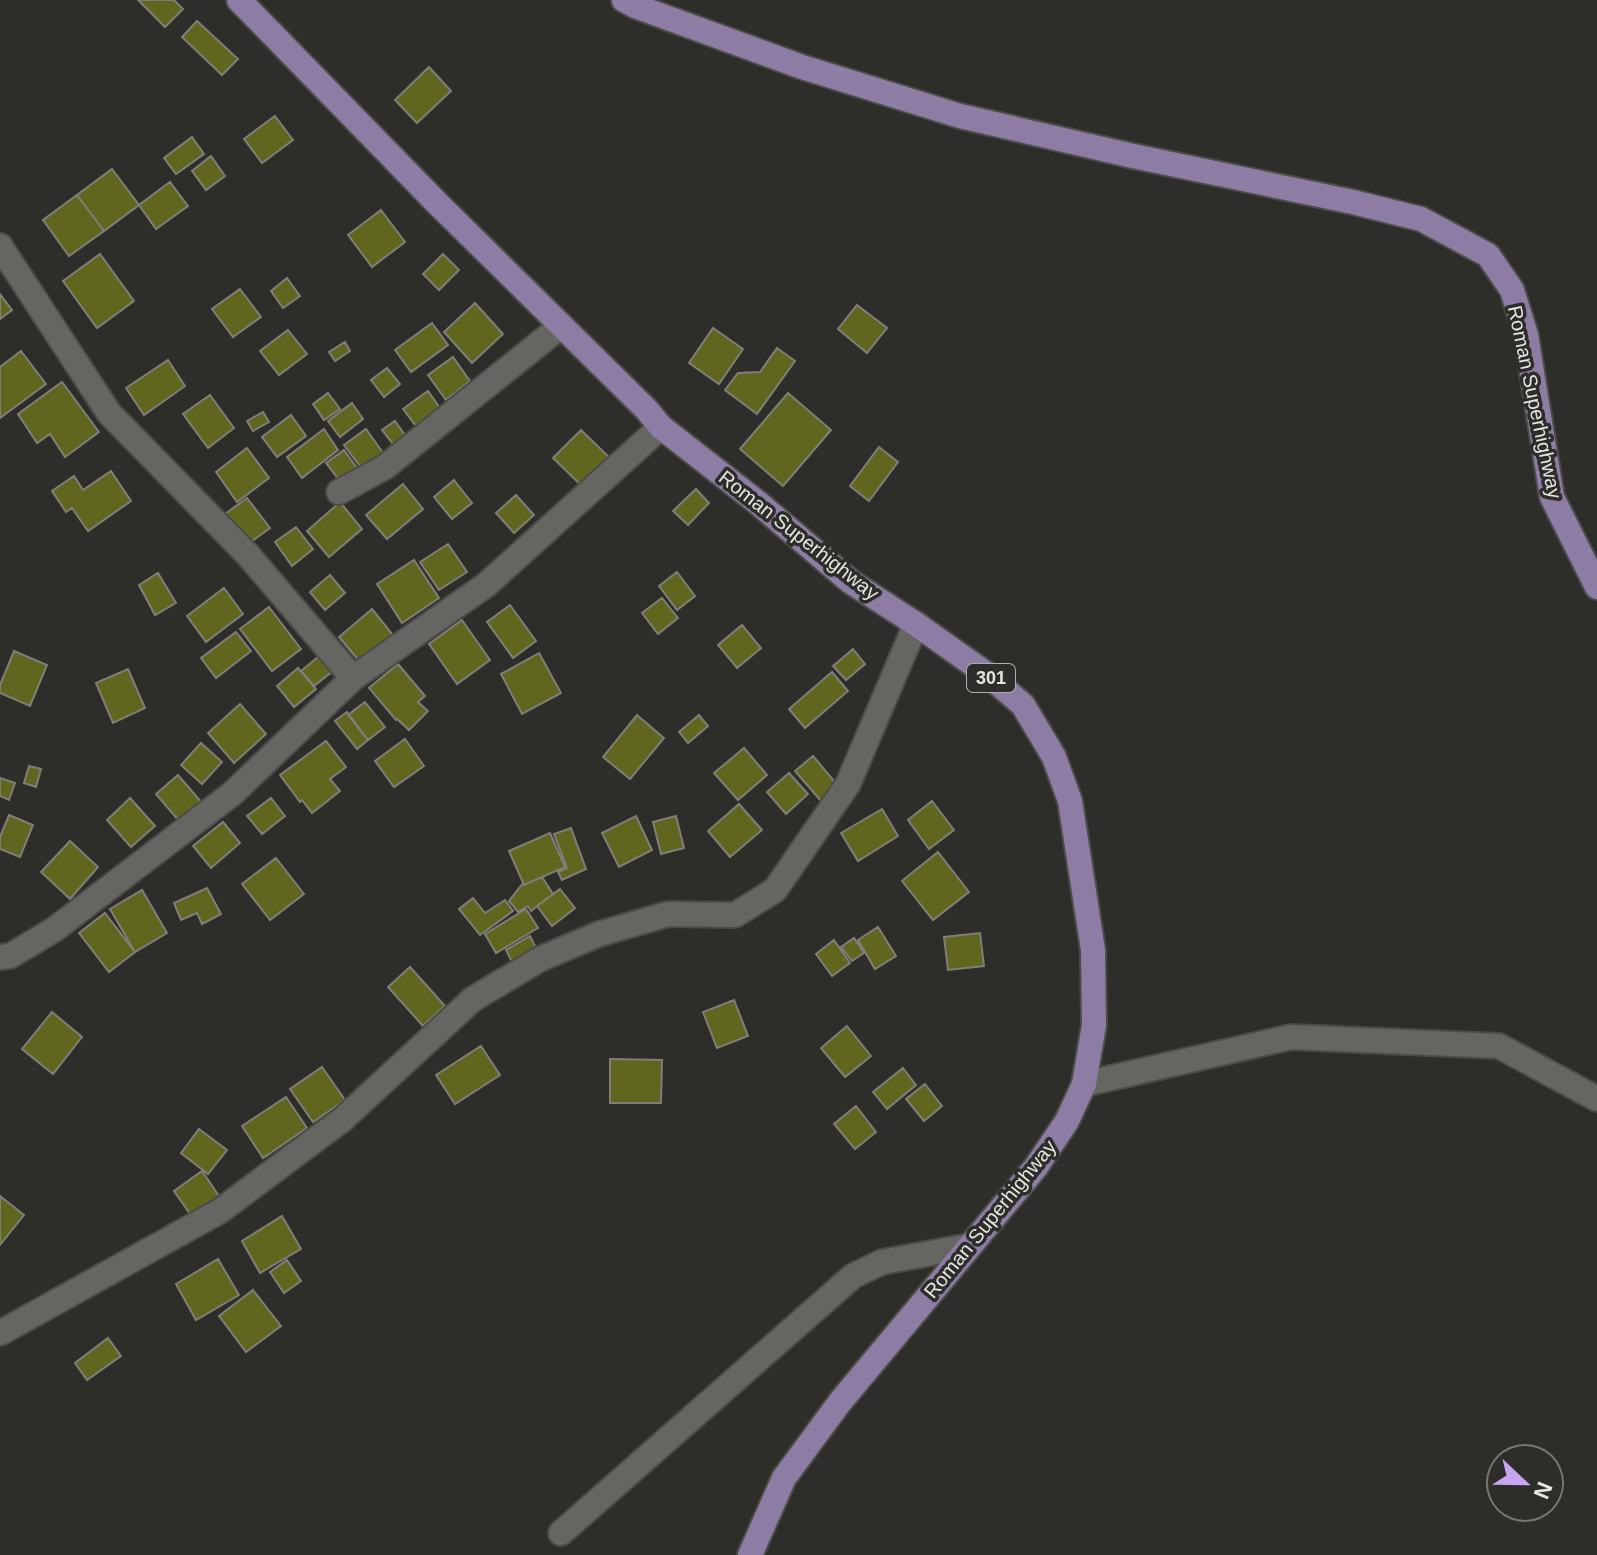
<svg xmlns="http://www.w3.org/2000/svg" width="1597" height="1555" font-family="Arial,sans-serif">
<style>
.building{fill:#61661e;stroke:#7f7f7a;stroke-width:2}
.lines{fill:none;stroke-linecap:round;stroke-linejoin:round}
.street-casing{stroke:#4b4c48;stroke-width:28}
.primary-casing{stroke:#4b4c48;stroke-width:28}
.street{stroke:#656661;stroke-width:24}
.primary{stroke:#8d7ca3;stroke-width:24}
.labels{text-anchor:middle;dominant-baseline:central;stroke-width:7;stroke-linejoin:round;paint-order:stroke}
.shield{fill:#2d2e29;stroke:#adaeaa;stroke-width:2}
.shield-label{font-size:18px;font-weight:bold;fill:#e4e5e1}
.street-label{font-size:20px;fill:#e4e5e1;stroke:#2d2e29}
</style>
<rect width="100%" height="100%" fill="#2d2e29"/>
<path class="building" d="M138,0H174L183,9L165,27Z
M197,21L238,59L222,75L182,37Z
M429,67L451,91L417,123L395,100Z
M275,116L293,140L262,163L244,139Z
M192,137L204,154L176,174L164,158Z
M211,156L225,176L206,190L192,171Z
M112,169L139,205L104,231L77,195Z
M170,182L188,206L156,229L139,205Z
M77,195L104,231L69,256L43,220Z
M381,210L405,242L372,267L348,235Z
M100,254L134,301L97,328L63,281Z
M443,254L459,270L439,290L423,274Z
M287,278L300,296L283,308L271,291Z
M240,289L261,317L233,337L212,309Z
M0,294L12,310L0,319Z
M475,303L503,334L472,363L444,332Z
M857,305L887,328L867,353L838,329Z
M432,323L448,345L411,372L395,350Z
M713,328L743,349L719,384L689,363Z
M288,330L307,354L279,375L260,351Z
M345,342L350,351L335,361L329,352Z
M777,348L795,361L757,414L725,390L738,373L760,372Z
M21,351L46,384L0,418V367Z
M453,357L470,381L446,400L428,375Z
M168,360L185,386L144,415L126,388Z
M387,368L400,384L384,397L371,380Z
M62,382L99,432L65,457L50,434L37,443L18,414Z
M428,391L440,408L416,426L403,409Z
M328,393L340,409L324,420L313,404Z
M788,393L831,430L783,486L740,449Z
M210,395L234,428L208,448L183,414Z
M352,403L363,419L340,437L328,421Z
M263,412L269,422L253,431L247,421Z
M291,415L306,436L277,457L262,437Z
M395,421L405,435L393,444L382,430Z
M324,429L338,450L302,478L287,457Z
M366,429L386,457L365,473L344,445Z
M581,430L614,462L586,490L553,458Z
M879,447L898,462L869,501L850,486Z
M247,448L269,478L237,502L216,472Z
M344,450L357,468L340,481L326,463Z
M111,471L131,501L88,531L72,508L66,512L52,491L74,476L83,490Z
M454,480L472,503L452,519L434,497Z
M403,484L423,509L387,539L366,515Z
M696,489L709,503L688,525L673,511Z
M516,495L534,515L514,533L496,513Z
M247,498L270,528L247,545L225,514Z
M340,502L362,529L329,557L307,531Z
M296,527L313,549L292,566L275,542Z
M448,544L467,572L439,590L420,562Z
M414,560L439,598L402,623L377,584Z
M677,572L695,596L677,610L659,586Z
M158,573L176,603L155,615L139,585Z
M330,575L345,593L325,610L310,592Z
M224,588L243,614L206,642L187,616Z
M662,598L678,618L658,634L642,613Z
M510,605L536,641L513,658L487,622Z
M269,607L301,649L272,671L240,629Z
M372,609L393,635L360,662L339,637Z
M462,620L490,660L457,684L429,644Z
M742,625L761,648L737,668L718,645Z
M236,632L251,651L216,678L201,658Z
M853,649L865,664L846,680L833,666Z
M14,651L47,665L30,706L0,693V685Z
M539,653L561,693L522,714L501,674Z
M319,656L333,671L314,686L301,671Z
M398,664L425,696L418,702L428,711L409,730L397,719L396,720L369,688Z
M298,668L316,689L294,707L277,686Z
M128,669L145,708L113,723L96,683Z
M832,672L848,691L805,728L789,709Z
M365,702L385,727L368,740L348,715Z
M240,704L266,734L234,763L208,733Z
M347,712L368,740L357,749L335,721Z
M637,715L664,738L630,779L603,757Z
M699,715L708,726L688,743L679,732Z
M405,739L424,766L394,787L375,761Z
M326,741L346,767L330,779L340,791L312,813L302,800L300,802L280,775Z
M201,743L222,762L202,784L181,765Z
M744,748L767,775L738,800L714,773Z
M813,756L839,787L822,802L795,771Z
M29,766L41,769L36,787L24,783Z
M789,773L808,794L786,814L767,792Z
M178,775L202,803L180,822L156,794Z
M0,778L15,783L9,800L0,796Z
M130,798L155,826L131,847L107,820Z
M271,798L285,816L262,834L247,816Z
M932,801L954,830L929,849L908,820Z
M739,804L762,830L730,857L708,831Z
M882,809L898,836L858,861L841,833Z
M9,815L33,825L20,857L0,849V837Z
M636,816L652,850L619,867L602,833Z
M676,816L684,848L661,854L653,822Z
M223,822L240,843L211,868L193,846Z
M571,828L586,869L562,880L558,872L567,868L554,834Z
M550,833L565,867L524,885L509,851Z
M70,841L98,867L70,899L41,872Z
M938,852L969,892L933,920L902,881Z
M276,858L304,894L270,920L242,884Z
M542,877L553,894L531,911L528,906L518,912L509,901L523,883L524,885Z
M207,888L221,914L202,924L197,913L181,920L174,903Z
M560,889L575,908L552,926L537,906Z
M142,890L167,933L135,952L110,909Z
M473,898L485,913L505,900L513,911L480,935L459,909Z
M526,909L538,928L496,953L485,934Z
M105,913L135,952L109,972L79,933Z
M878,927L896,956L875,969L858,940Z
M980,933L984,966L948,970L944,937Z
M530,936L536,948L512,962L506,950Z
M854,938L864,953L852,961L841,947Z
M834,940L850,963L832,976L816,954Z
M410,967L445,1006L423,1026L388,987Z
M734,1000L748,1036L717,1048L703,1012Z
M52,1012L82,1037L53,1074L22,1049Z
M847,1026L871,1056L845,1077L821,1048Z
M481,1046L500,1075L455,1104L436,1075Z
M610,1059L662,1060L661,1103H610Z
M322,1067L345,1100L313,1122L290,1089Z
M903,1068L916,1085L887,1109L873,1092Z
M925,1084L942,1106L924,1121L906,1099Z
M286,1097L307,1128L263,1158L242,1126Z
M856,1106L876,1132L855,1149L834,1124Z
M199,1129L227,1150L208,1174L181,1153Z
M202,1171L221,1199L193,1218L174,1191Z
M0,1196L24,1215L0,1245Z
M282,1216L301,1249L260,1273L242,1241Z
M218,1259L239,1295L196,1320L176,1284Z
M287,1260L301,1281L284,1293L270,1272Z
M253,1290L281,1326L246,1352L219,1316Z
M108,1338L121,1356L87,1380L75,1363Z"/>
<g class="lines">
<g class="street-casing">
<path id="street" d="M0,246L109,413L248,555L353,678
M339,492L385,467L561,326
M0,957L10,956L55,929L233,793L353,678L486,585L661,427
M1084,1084L1291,1037L1499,1046L1597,1099
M0,1333L220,1211L343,1119L473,999L540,959L599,934L668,914L735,915L775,890L848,784L916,624
M561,1533L853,1276L882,1262L969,1246"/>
</g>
<g class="primary-casing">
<path id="primary" d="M239,0L437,203L646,409L661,427L757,502L851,582L916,624L988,675L1023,705L1054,757L1070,801L1093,950L1094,1025L1084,1084L1067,1121L1036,1167L840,1402L784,1478L750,1555
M624,0L635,6L802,67L960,116L1133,156L1353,202L1421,219L1488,255L1512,290L1526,335L1552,497L1597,587"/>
</g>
<use href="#street" class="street"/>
<use href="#primary" class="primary"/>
</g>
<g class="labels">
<rect class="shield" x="967" y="664" width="48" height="28" rx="6"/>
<g class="shield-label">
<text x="991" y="678">301</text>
</g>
<g class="street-label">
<text transform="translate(1535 402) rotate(78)">Roman Superhighway</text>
<text transform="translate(799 535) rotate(38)">Roman Superhighway</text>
<text transform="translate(990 1219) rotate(-51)">Roman Superhighway</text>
</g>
</g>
<g transform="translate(1525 1483) rotate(112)"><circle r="38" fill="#2d2e29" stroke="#767773" stroke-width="2"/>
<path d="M0-6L14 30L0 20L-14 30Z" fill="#c6a6f0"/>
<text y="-12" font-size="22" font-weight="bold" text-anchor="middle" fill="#e4e5e1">N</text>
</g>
</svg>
